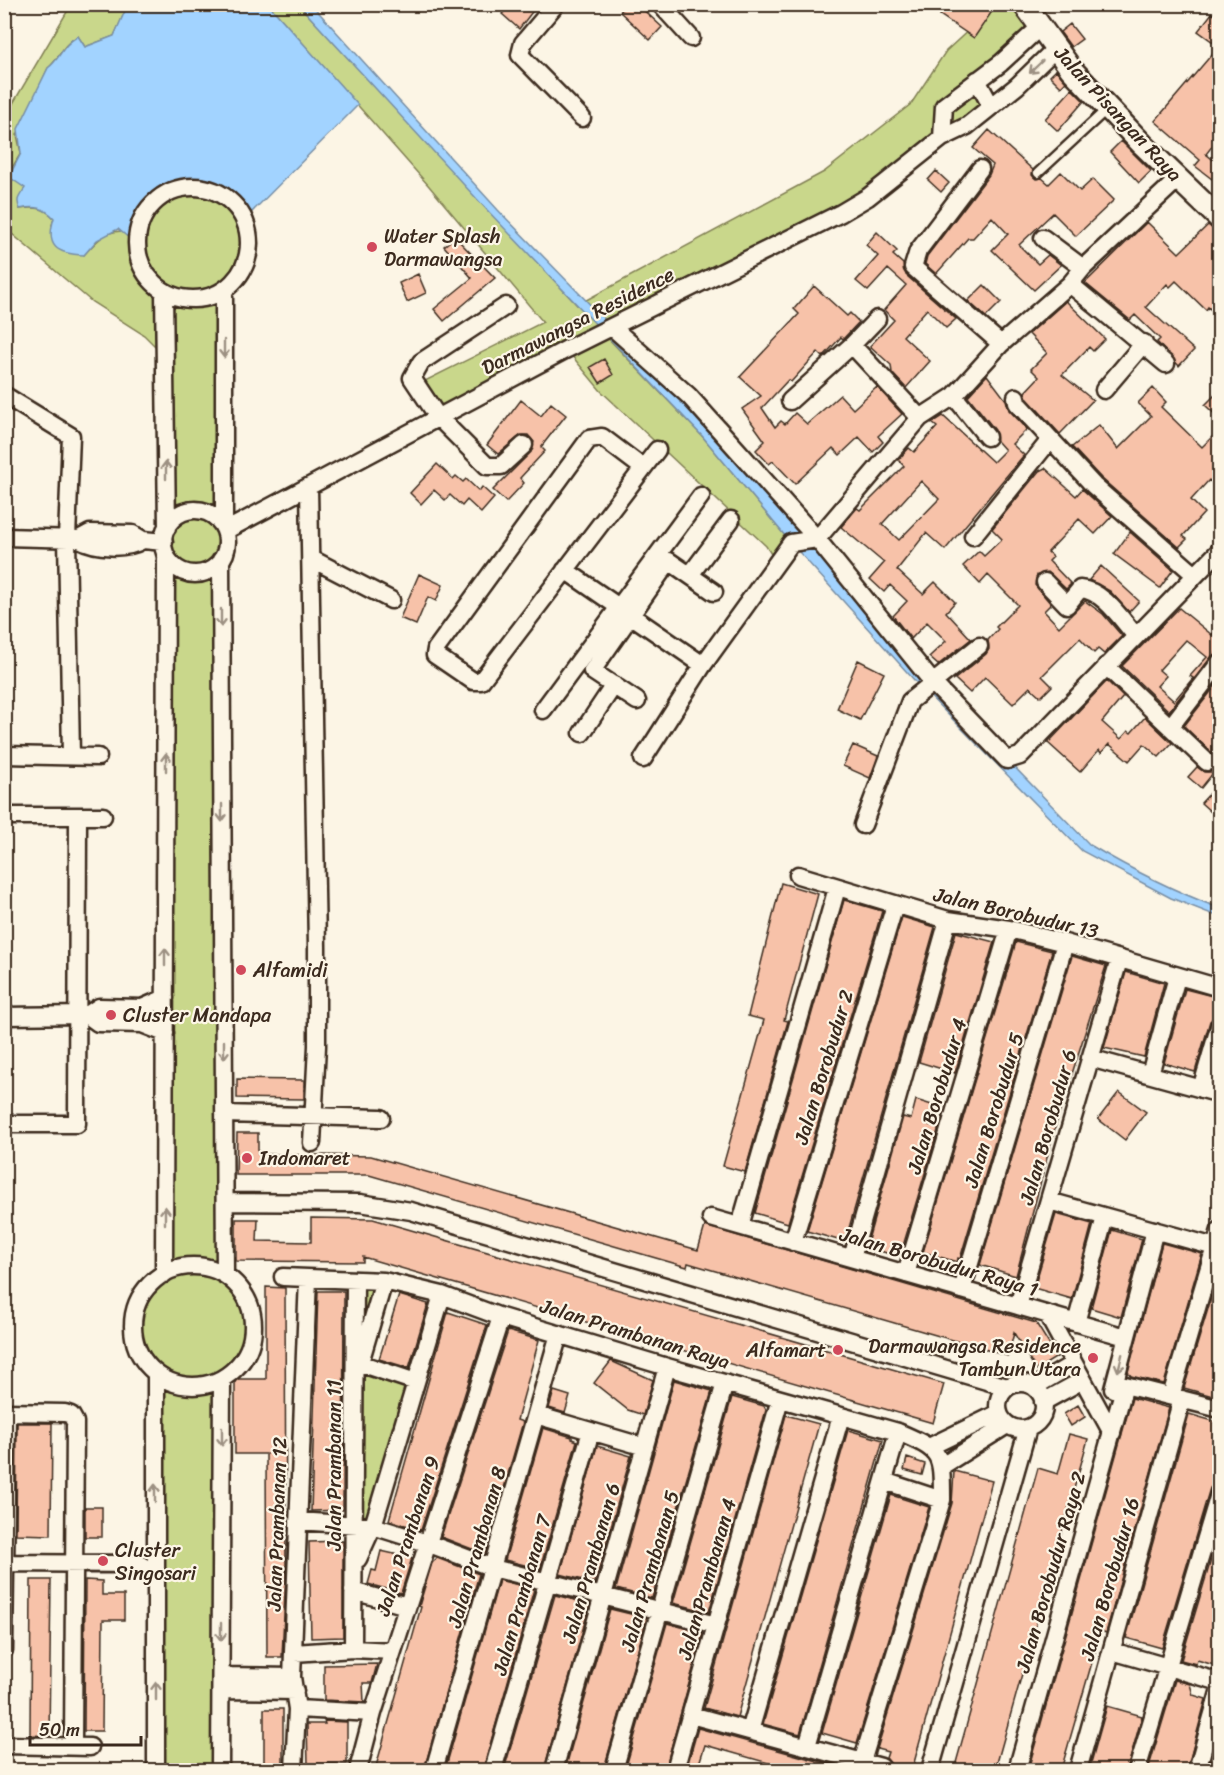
<svg xmlns="http://www.w3.org/2000/svg" width="1224" height="1775" font-family="Sriracha,sans-serif">
<style>
.green{fill:#c9d78b;stroke:#828054;stroke-width:1.5}
.water{fill:#a2d3ff;stroke:#798fa5;stroke-width:1.5}
.building{fill:#f7c2a9;stroke:#3b2a1e;stroke-width:1.5;fill-rule:evenodd}
.lines{fill:none;stroke-linecap:round;stroke-linejoin:round}
.service-casing{stroke:#3b2a1e;stroke-width:13}
.minor-casing{stroke:#3b2a1e;stroke-width:21}
.tertiary-casing{stroke:#3b2a1e;stroke-width:26}
.service{stroke:#fcf5e5;stroke-width:8}
.minor{stroke:#fcf5e5;stroke-width:16}
.tertiary{stroke:#fcf5e5;stroke-width:21}
.oneway{stroke:#9c9082}
.poi-dot{fill:#d1495b;stroke:#fcf5e5;stroke-width:2}
.labels{text-anchor:middle;dominant-baseline:central;stroke-width:4.5;stroke-linejoin:round;paint-order:stroke}
.street-label{font-size:20px;fill:#3b2a1e;stroke:#fcf5e5}
.poi-label{font-size:20px;fill:#3b2a1e;stroke:#fcf5e5;text-anchor:start}
</style>
<rect width="100%" height="100%" fill="#fcf5e5"/>
<filter id="ink" filterUnits="userSpaceOnUse"><feTurbulence type="fractalNoise" baseFrequency=".0167" numOctaves="2"/><feDisplacementMap in="SourceGraphic" scale="12" xChannelSelector="R" yChannelSelector="G"/><feConvolveMatrix kernelMatrix="1 2 1 2 8 2 1 2 1" color-interpolation-filters="sRGB"/></filter>
<g filter="url(#ink)">
<path class="green" d="M71,5H128L114,36L85,47L78,36C59,47 62,56 48,68L17,135L21,153L10,171L25,188L20,209C34,207 44,207 54,218L52,225L84,255C102,234 110,228 137,232C169,131 305,222 224,290L227,543L221,560L225,1275C262,1304 261,1351 222,1379L220,1770H156L155,1573L139,1559L155,1551L156,1374C125,1342 128,1299 164,1274L166,357L144,335L92,302L5,228V117Z
M269,5H299L577,305L824,172L911,104L946,51L996,5H1024L1038,20L977,80L991,106L868,197L602,332L703,437L791,543L776,562L766,546L601,391L567,350L440,416L415,386L543,322L429,186Z
M355,1281H384L360,1362L416,1382L373,1526L354,1524Z"/>
<path class="water" d="M128,4L269,5L358,105L244,220C214,165 142,182 136,244L118,229L97,240L84,255C57,254 45,247 54,218C44,207 34,206 20,209C15,199 20,196 25,188L9,177L21,153L18,129L48,68C62,57 60,47 78,36L85,47L114,36Z
M299,5H312L498,210L612,327L689,396L934,684L1090,845C1132,870 1174,891 1219,908V917L1171,898L1082,851L915,681L791,543L703,437L487,210Z"/>
<path class="building" d="M511,4H538L519,29L502,14Z
M626,4H637L662,27L650,40L620,12Z
M949,4H997L974,38L940,15Z
M1212,13L1220,20V47L1198,31Z
M1070,24L1082,39L1071,47L1060,32Z
M1213,53L1220,59V136L1206,154L1220,165V169L1212,179L1195,166L1200,160L1155,121Z
M1056,70L1066,82L1061,87L1050,76Z
M1072,89L1084,101L1058,131L1045,119Z
M989,130L1033,170L1032,175L1036,179L1042,178L1049,184L1061,172L1080,191L1093,179L1114,200L1076,236L1053,213L1019,245L1038,264L1048,255L1061,265L1034,290L992,250L1008,234L992,217L973,238H968L936,274L925,264L927,256L989,175L993,165L973,148Z
M1121,141L1151,171L1139,183L1110,152Z
M936,171L949,183L941,192L928,180Z
M1147,222L1179,253L1208,225L1220,235V318L1208,307L1206,310L1176,281L1170,287L1167,284L1146,307L1194,350L1179,366L1157,342L1160,339L1135,315L1130,320L1085,283Z
M877,232L897,251L893,255L903,264L906,275L956,319L946,328L927,309L903,336L930,361L906,388L892,373L891,365L870,346L894,320L884,310L906,285L888,269L868,291L856,281L878,256L866,245Z
M455,237L495,278L444,321L434,309L472,278L444,246Z
M418,274L426,293L407,302L399,283Z
M984,285L1001,302L986,317L968,301Z
M814,286L847,316L850,313L859,322L843,339L841,337L823,357L818,352L791,382L788,380L762,408L775,427L781,421L785,424L795,413L807,424L840,395L853,409L877,387L902,414L878,436L883,442L873,452L859,437L840,455L833,448L795,484L773,461L769,464L756,450L765,441L742,409L761,396L740,377L799,314L794,309Z
M1066,301L1105,339L1093,351L1089,347L1062,375L1093,400L1060,434L1027,398L1025,392L1039,377L1031,369L1047,353L1029,334Z
M604,359L613,375L600,383L590,367Z
M987,375L1006,400L1009,410L1027,429L1012,444L1024,455L945,550L926,533L897,570L923,594L935,582L955,602L946,612L971,639L938,665L929,657L946,641L927,622L911,639L893,616L907,601L890,585L884,592L870,579L884,563L841,527L857,508L860,510L904,466L898,460L909,448L914,452L937,427L932,423L943,416L993,462L1005,450L997,441L995,430L968,396ZM921,481L939,499L899,540L882,524Z
M1153,388L1166,402L1161,407L1202,447L1220,429V490L1209,480L1191,500L1204,513L1183,536L1187,539L1179,547L1101,478L1072,447L1099,425L1118,449L1151,416L1138,403Z
M1220,390V419L1205,405Z
M521,400L541,416L551,403L566,415L541,447L545,451L520,478L524,483L506,502L493,490L531,452L534,442L528,435H521L498,454L487,445Z
M437,464L453,479L456,476L463,482L466,479L479,491L482,487L494,498L481,513L467,500L462,506L450,495L445,500L434,490L421,504L410,493Z
M1045,468L1076,496L1082,489L1112,516L1095,534L1079,519L1048,552L1053,557L1049,561L1071,584L1066,589L1048,572L1037,575L1035,585L1051,604L1044,611L1059,627L1085,601L1103,614L1122,636L1104,654L1098,649L1094,653L1080,638L1042,676L1052,686L1041,697L1030,687L1013,704L985,677L970,693L955,679L986,654L989,649L988,640L998,629L996,627L1018,605L988,575L980,584L963,566L979,551L984,556L1002,539L992,529L1039,471Z
M1130,532L1173,570L1160,588L1114,554Z
M1101,566L1139,601L1129,612L1110,591L1089,580Z
M419,574L443,585L436,601L428,597L416,625L400,618Z
M1179,608L1212,635L1220,626V652L1212,656L1169,711L1122,666ZM1186,640L1207,657L1190,676L1193,678L1174,701L1157,686L1166,676L1159,670Z
M858,660L884,673L860,720L837,709Z
M1220,680V751L1215,756L1184,726Z
M1107,681L1123,697L1102,722L1121,739L1128,731L1131,733L1145,717L1172,743L1159,757L1144,744L1129,761L1109,744L1101,753L1099,750L1080,772L1048,743Z
M853,745L878,756L870,778L843,766Z
M1197,767L1204,772H1214L1201,788L1188,777Z
M1212,791L1220,798V820L1201,803Z
M781,883L818,894L784,1020L788,1021L745,1172L723,1166L764,1020L748,1016Z
M844,900L882,911L788,1223L755,1213Z
M902,917L935,927L845,1242L807,1231Z
M956,932L994,942L955,1073L919,1062Z
M1016,942L1052,951L960,1259L958,1258L957,1262L923,1252Z
M1072,956L1106,966L1054,1131L1016,1276L980,1265Z
M1126,972L1164,983L1144,1057L1104,1048Z
M1185,989L1220,998V1014L1210,1021L1195,1072L1164,1063Z
M237,1079L304,1080V1099L237,1098Z
M1119,1092L1146,1112L1125,1140L1098,1119Z
M916,1100L935,1106L929,1125L939,1127L903,1246L901,1245L897,1256L866,1247L903,1117L911,1119Z
M237,1133H258V1154L371,1156L698,1250L705,1226L1036,1323L1057,1357L1036,1370L1014,1333L1008,1356L688,1263L687,1267L369,1175H236Z
M1056,1214L1092,1224L1072,1299L1034,1288Z
M311,1218L373,1219L944,1384L933,1423L363,1257V1262L236,1261V1219H258L257,1241L311,1242Z
M1112,1230L1142,1239L1121,1317L1091,1308Z
M1162,1243L1202,1254L1164,1384L1131,1376L1128,1372Z
M1220,1269V1398L1184,1388Z
M266,1287L285,1288L286,1571L282,1657H267L266,1454H235V1379H266Z
M318,1291H344L343,1510L311,1511Z
M399,1295L428,1304L409,1368L379,1359Z
M448,1312L487,1325L421,1530L389,1520Z
M508,1331L539,1340L517,1420L523,1422L485,1554L441,1537Z
M611,1361L653,1380L643,1415L628,1410L594,1383Z
M674,1380L712,1391L652,1598L616,1589Z
M554,1391L570,1396L565,1413L549,1408Z
M732,1397L764,1406L766,1410L709,1612L673,1603Z
M1132,1398L1169,1408L1106,1633L1101,1631L1061,1770H1028Z
M1078,1405L1085,1417L1071,1426L1064,1414Z
M1189,1414L1220,1423L1214,1452L1220,1453V1481L1210,1488L1162,1648L1126,1638Z
M786,1415L819,1424L737,1717L704,1708Z
M17,1423H52L51,1535L16,1534Z
M543,1428L572,1437V1439L577,1441L540,1569L505,1560Z
M848,1430L883,1440L800,1734L763,1724Z
M1069,1434L1088,1439L995,1770L972,1764L970,1770H954L1038,1468L1058,1474Z
M597,1446L631,1456L595,1583L560,1574Z
M907,1458L925,1464L922,1475L904,1470Z
M954,1471L992,1481L912,1770H891V1764L886,1758L888,1752L877,1749L952,1503Z
M891,1495L929,1507L857,1743L822,1733Z
M85,1507H102V1537H85Z
M1220,1530V1644L1214,1665L1197,1660L1196,1664L1181,1660Z
M343,1541V1637L311,1638L309,1542Z
M381,1551L412,1558L401,1593L368,1584L372,1570L376,1571Z
M437,1558L479,1574L424,1770H375L421,1607L419,1606L432,1563Z
M31,1580H51L49,1736L30,1735Z
M85,1580L102,1581V1595H124V1620H103L102,1731H84Z
M499,1580L534,1589L483,1770H445Z
M555,1595L590,1604L544,1770H504Z
M610,1609L647,1618L605,1765L601,1770H565Z
M667,1623L703,1633L665,1770H625Z
M377,1664L372,1683H363L364,1702L324,1700V1665Z
M1175,1680L1190,1684L1193,1695L1206,1699L1187,1770H1148Z
M1107,1706L1142,1716L1127,1770H1089Z
M264,1709H283V1770H264Z
M324,1721L347,1722V1764H308L307,1724H325Z
M698,1728L850,1770H793L705,1745L697,1770H686Z
M1211,1759L1220,1761V1770H1208Z"/>
<g class="lines">
<g class="service-casing">
<path id="service" d="M1038,173L1107,109"/>
</g>
<g class="minor-casing">
<path id="minor" d="M556,4L523,43L520,55L582,118
M660,4L691,38
M977,80L991,106
M942,138L944,106L1001,63L1041,26
M980,169L918,251L913,267L1001,344
M137 243a56 56 0 1 1 112 0a56 56 0 1 1-112 0Z
M1043,238L1083,268
M1070,284L1166,364
M164,292L167,528
M506,306L421,362L412,378L438,417L487,466H501L524,445
M612,327L689,396L817,539L934,684L1007,760L1020,756L1220,550
M852,345L920,418
M1104,390L1144,343
M4,395L71,436L67,538L71,756
M954,396L987,437
M1016,397L1017,403L1094,486L1194,574
M790,401L852,345L877,319
M643,468L602,437L589,439L436,649L435,655L473,681H481L657,450
M309,487L317,947V1046L312,1143
M163 542a32 32 0 1 1 64 0a32 32 0 1 1-64 0Z
M224,527V290
M225,531L567,349L841,213L868,197L942,138L967,126L1017,86L1056,48
M973,536L1049,441
M4,537L79,539L90,533L133,534L143,540L164,542
M79,539C96,548 126,550 143,540
M312,559L391,600
M221,560L225,1275
M565,570L703,665
M690,575L731,520
M1045,582L1067,605L1080,589C1103,590 1121,619 1135,635
M1106,666L1207,762
M637,701L592,671L669,561L714,592
M543,710L701,496
M1171,726L1220,662
M582,733L614,685
M4,755L98,757
M643,759L703,665L791,543L817,539L920,418L954,396L1001,344L1070,284L1083,268L1178,179
M4,816H103
M863,825L910,701L979,646
M798,875L948,920L1009,929L1065,943L1220,988
M87,1015L99,1007L142,1008L165,998
M87,1015L98,1023L142,1024L165,1033
M4,1016L87,1015
M1090,1058L1220,1094
M1150,1074L1177,977
M1201,1089L1220,1024
M224,1114L381,1118
M4,1124H77L78,816
M1049,1201L1215,1247
M226,1202L360,1203L411,1211L1007,1387
M711,1218L1126,1337
M740,1226L837,888
M793,1242L895,905
M852,1258L948,920
M133 1326a60 60 0 1 1 120 0a60 60 0 1 1-120 0Z
M164,1274L166,555
M906,1274L1009,929
M283,1277L384,1281L442,1295L501,1317L667,1367L898,1432C942,1451 942,1452 942,1500L862,1762
M962,1290L1065,943
M1018,1306L1119,960
M1047,1314L1112,1433
M1076,1323L1105,1217
M361,1359L384,1281
M356,1362L416,1382
M156,1373V1770
M998 1406a23 23 0 1 1 46 0a23 23 0 1 1-46 0Z
M1034,1387L1073,1364
M1115,1388L1125,1385L1220,1409
M1113,1389L1155,1230
M1171,1396L1220,1230
M1043,1402L1083,1380
M4,1412L65,1413L71,1415L75,1422L73,1746
M536,1415L645,1447
M931,1446L999,1413
M942,1466L1007,1425
M884,1481L942,1500
M298,1521L373,1526L427,1543L493,1568L716,1625
M358,1559L373,1526L442,1295
M4,1563L139,1564L155,1573
M353,1591L407,1606
M353,1649L355,1281
M4,1650L7,1412
M1112,1651L1220,1682
M294,1653L353,1649L393,1651
M221,1676L292,1677
M221,1690L295,1691
M297,1709L373,1713
M691,1715L881,1767
M750,1731L841,1416
M4,1745L90,1747
M807,1746L898,1432
M220,1770L222,1379
M294,1770L297,1709L292,1677L308,1278
M358,1770L373,1713L501,1317
M434,1770L559,1334
M493,1770L591,1431
M554,1770L667,1367
M614,1770L725,1383
M675,1770L780,1399
M930,1770L1028,1428
M1017,1770L1125,1385
M1078,1770L1182,1399
M1137,1770L1220,1491
M1197,1770L1220,1689"/>
</g>
<g class="tertiary-casing">
<path id="tertiary" d="M1024,4L1071,69L1142,144L1220,219"/>
</g>
<use href="#service" class="service"/>
<use href="#minor" class="minor"/>
<use href="#tertiary" class="tertiary"/>
</g>
<defs><path id="oneway-shaft" d="M-6 0H5M1.5-3L5.5 0L1.5 3" fill="none" stroke-width="1.6" stroke-linecap="round" stroke-linejoin="round" transform="scale(1.5)"/></defs>
<g class="oneway">
<use href="#oneway-shaft" transform="translate(1036 67) rotate(136)"/>
<use href="#oneway-shaft" transform="translate(224 349) rotate(90)"/>
<use href="#oneway-shaft" transform="translate(166 470) rotate(-90)"/>
<use href="#oneway-shaft" transform="translate(221 618) rotate(90)"/>
<use href="#oneway-shaft" transform="translate(166 762) rotate(-90)"/>
<use href="#oneway-shaft" transform="translate(222 813) rotate(90)"/>
<use href="#oneway-shaft" transform="translate(165 957) rotate(-90)"/>
<use href="#oneway-shaft" transform="translate(224 1050) rotate(90)"/>
<use href="#oneway-shaft" transform="translate(165 1215) rotate(-90)"/>
<use href="#oneway-shaft" transform="translate(1120 1363) rotate(104)"/>
<use href="#oneway-shaft" transform="translate(222 1437) rotate(90)"/>
<use href="#oneway-shaft" transform="translate(155 1493) rotate(-90)"/>
<use href="#oneway-shaft" transform="translate(221 1632) rotate(90)"/>
<use href="#oneway-shaft" transform="translate(156 1691) rotate(-90)"/>
</g>
</g>
<g class="poi-dot">
<circle cx="372" cy="247" r="6"/>
<circle cx="241" cy="970" r="6"/>
<circle cx="111" cy="1015" r="6"/>
<circle cx="247" cy="1158" r="6"/>
<circle cx="838" cy="1350" r="6"/>
<circle cx="1093" cy="1358" r="6"/>
<circle cx="103" cy="1561" r="6"/>
</g>
<g class="labels">
<g class="street-label">
<text transform="translate(1118 114) rotate(47)">Jalan Pisangan Raya</text>
<text transform="translate(578 321) rotate(-27)">Darmawangsa Residence</text>
<text transform="translate(1016 913) rotate(13)">Jalan Borobudur 13</text>
<text transform="translate(824 1067) rotate(-73)">Jalan Borobudur 2</text>
<text transform="translate(937 1096) rotate(-73)">Jalan Borobudur 4</text>
<text transform="translate(994 1110) rotate(-73)">Jalan Borobudur 5</text>
<text transform="translate(1048 1127) rotate(-74)">Jalan Borobudur 6</text>
<text transform="translate(939 1262) rotate(16)">Jalan Borobudur Raya 1</text>
<text transform="translate(635 1334) rotate(17)">Jalan Prambanan Raya</text>
<text transform="translate(334 1465) rotate(-90)">Jalan Prambanan 11</text>
<text transform="translate(277 1524) rotate(-88)">Jalan Prambanan 12</text>
<text transform="translate(408 1536) rotate(-72)">Jalan Prambanan 9</text>
<text transform="translate(477 1547) rotate(-74)">Jalan Prambanan 8</text>
<text transform="translate(591 1563) rotate(-74)">Jalan Prambanan 6</text>
<text transform="translate(650 1571) rotate(-74)">Jalan Prambanan 5</text>
<text transform="translate(1051 1572) rotate(-74)">Jalan Borobudur Raya 2</text>
<text transform="translate(707 1579) rotate(-74)">Jalan Prambanan 4</text>
<text transform="translate(1110 1579) rotate(-74)">Jalan Borobudur 16</text>
<text transform="translate(522 1595) rotate(-74)">Jalan Prambanan 7</text>
</g>
<g class="poi-label">
<text x="384" y="236">Water Splash<tspan x="384" dy="23">Darmawangsa</tspan></text>
<text x="253" y="970">Alfamidi</text>
<text x="123" y="1015">Cluster Mandapa</text>
<text x="259" y="1158">Indomaret</text>
<text x="1081" y="1346" text-anchor="end">Darmawangsa Residence<tspan x="1081" dy="23">Tambun Utara</tspan></text>
<text x="826" y="1350" text-anchor="end">Alfamart</text>
<text x="115" y="1550">Cluster<tspan x="115" dy="23">Singosari</tspan></text>
</g>
</g>
<rect width="1224" height="1775" fill="none" stroke="#fcf5e5" stroke-width="24"/>
<rect x="12" y="12" width="1200" height="1751" fill="none" stroke="#3b2a1e" stroke-width="2" filter="url(#ink)"/>
<path d="M30 1736v9h111v-9" fill="none" stroke="#3b2a1e" stroke-width="3"/>
<text x="39" y="1736" font-size="18" fill="#3b2a1e" stroke="#fcf5e5" stroke-width="4.5" paint-order="stroke">50 m</text>
</svg>
